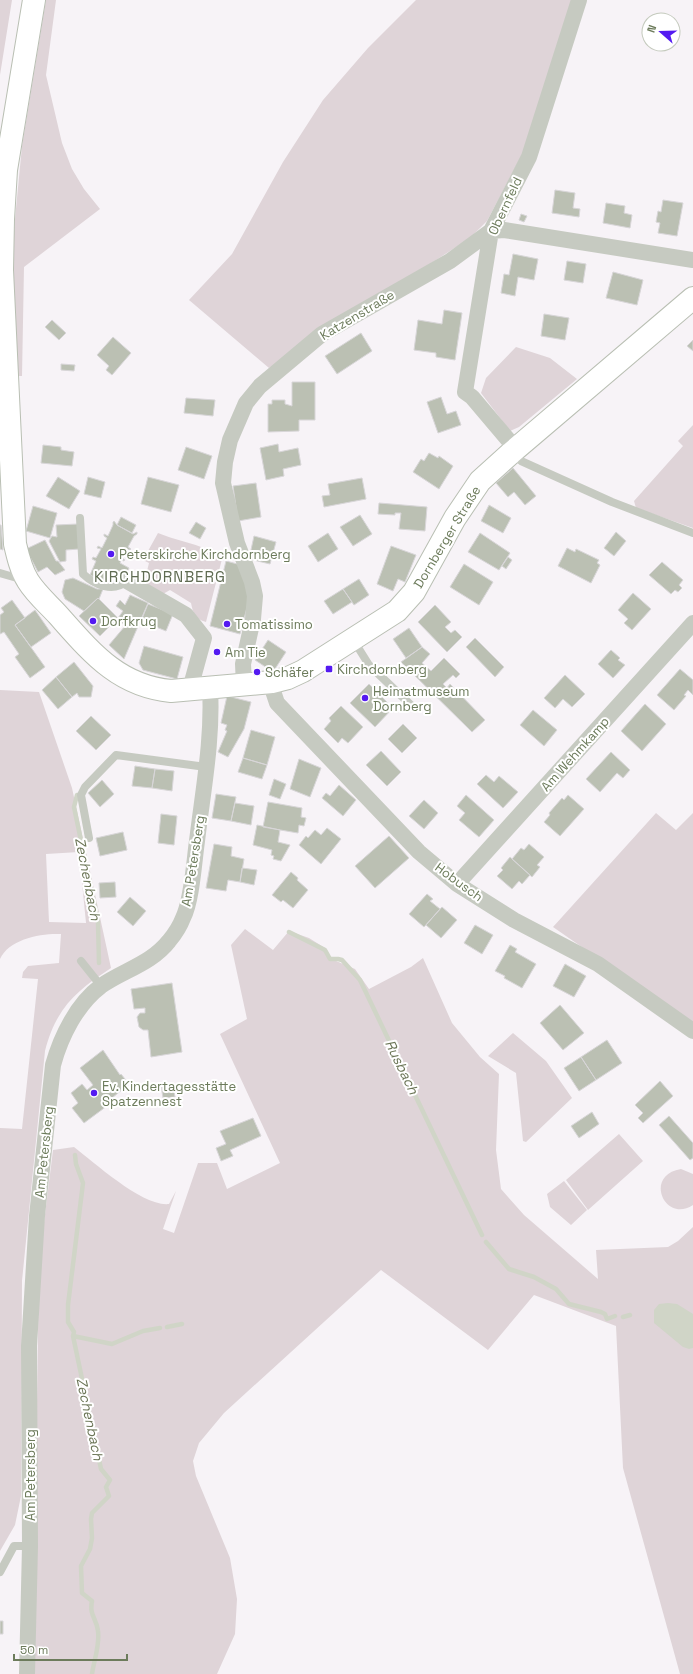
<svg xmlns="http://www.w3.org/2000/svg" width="693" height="1674" font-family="'Space Grotesk',sans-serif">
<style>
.green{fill:#dfd4d8;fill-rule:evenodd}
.water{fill:#d0d5c7}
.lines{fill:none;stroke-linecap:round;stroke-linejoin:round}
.stream{stroke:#d0d5c7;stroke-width:4.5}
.building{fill:#bbc0b3;stroke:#d8d6d8}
.secondary-casing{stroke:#b9bfb3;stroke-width:24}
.lane{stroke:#c6cac1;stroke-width:8}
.street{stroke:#c6cac1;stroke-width:16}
.secondary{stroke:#fff;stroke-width:22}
.poi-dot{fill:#541af1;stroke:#fff;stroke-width:1.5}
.labels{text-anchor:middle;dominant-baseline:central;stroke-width:4;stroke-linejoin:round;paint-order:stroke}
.street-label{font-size:13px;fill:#6c7b5b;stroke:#fff}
.poi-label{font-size:13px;fill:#6c7b5b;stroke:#fff;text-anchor:start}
.water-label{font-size:14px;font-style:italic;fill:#6b7556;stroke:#fff}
.quarter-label{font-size:15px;letter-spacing:1px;fill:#5f6b52;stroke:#fff}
</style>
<rect width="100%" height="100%" fill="#f7f3f7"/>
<path class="green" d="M0,0H12L0,75Z
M46,0H56L46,75L62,143L72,169L84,189L100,209L24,267L22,376H17L11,269L15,219L22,146Z
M416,0H572L528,143L487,221L470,238L269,368L189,300L232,254L283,162L323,100L368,48Z
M516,347L550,358L577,379L519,427L510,431L481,393L486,378Z
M693,425V528L636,508L634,501L683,446L678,441Z
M158,533C179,542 205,544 222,559L206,622C195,619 193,613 191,603L170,590L163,594L144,583L149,563L143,560Z
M0,690L39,692L72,788L111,968C76,991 56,1008 45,1051L22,1281L21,1496L15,1525L0,1551V1128L22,1129L38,979L22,978L23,972L28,966L59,963L61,934C41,933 9,939 0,959ZM79,852L86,923L49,922L46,854Z
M656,813L676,830L693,813V1024L553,927Z
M245,929L273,950L289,931L309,938L325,948L329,958L355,969L369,989L411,967L423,958L452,1023L480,1057L499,1074L496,1150L501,1189L524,1215L598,1279L596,1250L668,1247L678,1241L693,1227V1674H680L623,1468L616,1326L534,1295L488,1350L381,1270L224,1413L199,1443L193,1461L196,1476L230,1558L237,1599L235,1634L217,1674H33L39,1263L53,1150L74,1147C95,1163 143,1207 169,1204L176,1191L163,1229L174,1233L198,1163H217L227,1189L280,1163L220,1034L247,1019L231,945Z
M513,1033L546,1061L572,1098L526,1142L523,1141L516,1073L488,1056Z
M619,1134L643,1161L588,1210L566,1180Z
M681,1169L693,1174V1205C665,1224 643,1175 681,1169Z
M564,1181L587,1210L571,1225L550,1207L547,1194Z"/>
<path class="water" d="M668,1303L677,1304L693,1314V1348L689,1349L683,1347L654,1323V1310L659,1304Z"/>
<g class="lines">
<path class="stream" d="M77,795L74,807L98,922L99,963
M289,932L325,950L330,959H338L342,960L360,980L482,1235
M75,1155L76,1164L83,1183L68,1305V1322L74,1332L73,1336L101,1469L110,1480L106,1487L109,1496L92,1513L91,1519L92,1538L90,1549L81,1566L82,1593L92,1601C89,1616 97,1619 98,1631C100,1645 94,1660 92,1674
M486,1242L509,1269L534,1277L556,1289L569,1304L601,1312L605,1314L607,1319L615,1316
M623,1317L630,1315
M167,1327L182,1324
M73,1336L112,1344L143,1331L160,1328"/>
</g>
<path class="building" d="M555,190L575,193L573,208L580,209L579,217L552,213Z
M663,200L683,203L677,236L658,233L660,223L656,222L658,211L661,212Z
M606,203L625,206L624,213L632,215L630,228L603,223Z
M521,214L527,216L524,222L519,220Z
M513,254L538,259L534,280L518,277L515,296L501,293L504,274L509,275Z
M567,261L586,264L583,283L564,280Z
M613,272L643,280L637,305L606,298Z
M444,310L462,313L455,360L436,357V353L414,350L418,320L442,324Z
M544,314L569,318L565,340L541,336Z
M52,320L66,333L59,340L45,327Z
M361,333L372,351L337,374L325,356Z
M113,337L131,353L112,375L106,370L109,366L97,355Z
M693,340V351L687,346Z
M61,364L75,365L74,371L61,370Z
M292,382H315V420H299V431L268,432V404H272V400H285V404L292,406Z
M441,397L447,414L456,411L461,425L438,433L427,402Z
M186,398L215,400L213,416L184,413Z
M278,444L279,452L298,448L301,465L283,469L284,476L266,480L260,448Z
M43,445L61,447V450L74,452L72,466L41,463Z
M186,447L212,456L204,479L178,470Z
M429,453L438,458L439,456L453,466L439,489L413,472L421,459L424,461Z
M513,468L536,496L525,505L514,492L508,497L496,483Z
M58,477L80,491L69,509L46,496Z
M88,477L105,482L101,498L84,494Z
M148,477L179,485L171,512L141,504Z
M362,478L366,499L324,507L322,496L330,495L328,484Z
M256,483L261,517L238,521L233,486Z
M379,503L427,507L425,531L399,529L401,513H395V515L378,514Z
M489,505L511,518L503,533L481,521Z
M33,506L57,513L50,538L26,531Z
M360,515L372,534L353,546L340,527Z
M121,517L136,525L132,533L117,525Z
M114,521L117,525L133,534L137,532V534L134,536L128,547L131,549L130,550L127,549L122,558L125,560L124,561L121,560L120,563L129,568L125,576L114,570L108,583L90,575L96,561L92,559L93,557L96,558L101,549L97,548L98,546L102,548L107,538L104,536V534L108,536L113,525V522Z
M196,522L206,528L200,539L189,533Z
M78,524L79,549L66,550V561L60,562L49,541L52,536L57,537L56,525Z
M0,525H1L3,550L0,549Z
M616,532L626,541L614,556L604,548Z
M328,533L338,549L318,562L308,546Z
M480,533L510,553L499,570L468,552Z
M254,536L276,542L270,564L249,559Z
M45,540L56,561H58L65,570L55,575L47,567L38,572L26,549Z
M391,546L416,555L405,582L398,579L393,591L377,584Z
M567,548L575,552L576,549L599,560L597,563L600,565L591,583L558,566Z
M508,557L512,560L506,569L502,566Z
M226,561L241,565L250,596L240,634L210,626Z
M662,562L683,580L679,585L682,588L678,592L675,590L671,594L649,575Z
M464,564L493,582L479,605L450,587Z
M73,578L97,589H103L99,599L98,598L84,611L65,599L62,592L65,580Z
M359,579L369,595L354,605L343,589Z
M343,589L352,602L333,614L324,601Z
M633,593L651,609L632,630L624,623L628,619L618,610Z
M130,595L148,603L124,659L109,645L125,626L118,618L123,611L116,606L120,600L125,605Z
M98,598L118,618L100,636L79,616Z
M12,600L25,618L15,625L45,667L30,678L15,657L19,654L4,632L0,634V615L4,612L1,608Z
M148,604L173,614L166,631L141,621Z
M435,605L451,622L445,627L451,633L455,630L462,637L447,652L418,622Z
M35,610L51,633L31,647L15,625Z
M409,628L422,647L406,658L393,639Z
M475,638L504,667L495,677L466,647Z
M268,640L286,652L273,672L255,660Z
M144,646L183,657L177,679L143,670L139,663Z
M422,647L430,654L422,663L431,671L444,658L460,674L456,678L453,675L443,684L447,688L450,684L485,720L472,732L401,662Z
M611,650L620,658L618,660L625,665L613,678L598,664Z
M74,662L93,686L91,697H79L77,693L72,697L56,677Z
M680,669L693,680V695L688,690L684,695L686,696L674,710L657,695Z
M565,675L585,694L572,707L563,699L555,708L544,698Z
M56,677L72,697L58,709L42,690Z
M369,684L393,708L375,727L350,703Z
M227,696L251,702L244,729L228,757L218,752L227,731L225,730L227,725L221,723Z
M645,704L666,724L642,751L621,731Z
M341,706L363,727L348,743L342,738L338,743L324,729L331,721L329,718Z
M533,710L557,730L544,746L520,725Z
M91,716L111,735L96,750L76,731Z
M403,724L417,738L402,753L388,739Z
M251,730L275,737L267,765L243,758Z
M381,751L401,772L387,786L366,765Z
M611,752L630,770L623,778L617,773L600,792L586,779Z
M243,758L267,765L262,779L238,772Z
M299,759L321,768L310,797L290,789Z
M135,766L155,769L152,788L132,786Z
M155,769L174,771L172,791L152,788Z
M486,775L494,782L499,776L518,792L503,808L477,784Z
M274,779L286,784L280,799L269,795Z
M102,780L114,794L100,807L88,793Z
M339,785L356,800L343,816L322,798L326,793L330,796Z
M216,794L236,797L231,821L212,818Z
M466,795L494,820L479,837L459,820L465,813L457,806Z
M568,795L584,809L560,836L544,822L550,815L549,813L562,798L564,800Z
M424,800L438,813L424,829L409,816Z
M268,802L302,808L301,817L306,818L304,826L299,825L298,833L263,827Z
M235,803L254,806L251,825L231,821Z
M161,814L177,816L174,845L158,843Z
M257,825L280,830L278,842L290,845L281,861L273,859L274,856L271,855L272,850L253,845Z
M327,828L341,839L321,864L299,845L306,836L308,838L315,830L321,835Z
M123,832L127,850L100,856L96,838Z
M389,836L409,858L375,888L355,866Z
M214,844L232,847L231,856L244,859L240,882L228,880L226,891L206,888Z
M529,844L544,857L537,865L540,867L532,877L512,859L521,848L524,850Z
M510,857L530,875L522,884L519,881L512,889L497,876L503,870L501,868Z
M242,868L257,870L254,885L240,882Z
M291,872L298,878L297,880L308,890L293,908L283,900L281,902L272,895Z
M115,882L116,897L100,898L99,883Z
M427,894L433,899L430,901L440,909L424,927L409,914Z
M130,897L146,911L133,926L117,912Z
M442,907L457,920L441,938L426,925Z
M475,925L493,935L482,954L464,943Z
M510,945L517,949L515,952L536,964L522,988L504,978L505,976L495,971Z
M565,964L586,976L574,997L553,986Z
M172,983L182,1052L151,1057L148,1030H143L139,1027L137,1017L140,1013H145V1008L134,1009L131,989Z
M560,1005L584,1033L563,1050L540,1023Z
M607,1040L622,1063L596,1080L581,1057Z
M103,1050L120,1075L121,1074L129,1084L112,1098L115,1100L84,1123L72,1108L78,1103L71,1093L82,1084L87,1090L93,1085L80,1068Z
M581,1057L596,1080L579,1091L564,1068Z
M660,1081L673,1096L643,1123L638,1118L643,1113L635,1105Z
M173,1083L175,1097L163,1098L161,1085Z
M592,1112L599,1124L579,1138L571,1126Z
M669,1116L693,1143V1158L690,1160L659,1125Z
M253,1118L261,1136L230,1150L233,1156L221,1161L216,1148L226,1144L220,1131Z
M0,1621H3V1634H0Z"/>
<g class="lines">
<g class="secondary-casing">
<path id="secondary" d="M34,0L6,170L3,219L2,270L15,544C18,557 21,570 28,581C36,594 49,605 58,615C91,652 118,686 171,691L272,682L288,678L303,671L397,611L414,592L455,518L480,481L511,453L693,298"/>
</g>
<path class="lane" d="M511,453L521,461L612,502L693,533
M80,518L83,574C95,585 113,593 127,581
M0,573L24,580
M354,641L369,665L413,707
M89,838L81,795L85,787L116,755L206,767
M81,961L101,986
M0,1572L14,1546H30"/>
<path class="street" d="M516,449L472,397L465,392L491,231L529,157L579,0
M127,581L186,615L204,638L190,689
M272,682L273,691L277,703L419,852L457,884L514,920L598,964L693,1031
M244,685L243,664L253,619L255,596L252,582L237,543L223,483L225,462L230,440L246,403L260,386L322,334L450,261L491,231L504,230L693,260
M457,884L693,623
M27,1674L30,1546L29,1346L37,1216L53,1065C61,1036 77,1004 101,986C124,970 151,964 169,941C174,935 180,926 183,918C192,900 194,862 197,841C203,790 213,739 210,688"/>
<use href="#secondary" class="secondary"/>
</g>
<g class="poi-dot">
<circle cx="111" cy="554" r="4"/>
<circle cx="93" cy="621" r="4"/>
<circle cx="227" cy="624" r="4"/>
<circle cx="217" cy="652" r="4"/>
<rect x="325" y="665" width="8" height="8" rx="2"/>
<circle cx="257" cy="672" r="4"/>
<circle cx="365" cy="698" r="4"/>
<circle cx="94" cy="1093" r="4"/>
</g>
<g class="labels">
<g class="street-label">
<text transform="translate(505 206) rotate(-65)">Obernfeld</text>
<text transform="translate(357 315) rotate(-31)">Katzenstraße</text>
<text transform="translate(447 537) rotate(-59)">Dornberger Straße</text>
<text transform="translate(575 754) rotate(-48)">Am Wehmkamp</text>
<text transform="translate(193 861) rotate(-81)">Am Petersberg</text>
<text transform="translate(459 882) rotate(36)">Hobusch</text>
<text transform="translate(44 1152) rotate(-84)">Am Petersberg</text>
<text transform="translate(30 1475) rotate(-90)">Am Petersberg</text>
</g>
<g class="poi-label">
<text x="119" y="554">Peterskirche Kirchdornberg</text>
<text x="101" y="621">Dorfkrug</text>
<text x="235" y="624">Tomatissimo</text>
<text x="225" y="652">Am Tie</text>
<text x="337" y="669">Kirchdornberg</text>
<text x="265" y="672">Schäfer</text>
<text x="373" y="691">Heimatmuseum<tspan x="373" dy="15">Dornberg</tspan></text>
<text x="102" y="1086">Ev. Kindertagesstätte<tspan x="102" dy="15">Spatzennest</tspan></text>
</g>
<g class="water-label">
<text transform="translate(88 879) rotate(79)">Zechenbach</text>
<text transform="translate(402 1067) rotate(64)">Rusbach</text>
<text transform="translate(90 1419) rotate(78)">Zechenbach</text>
</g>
<g class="quarter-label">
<text x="160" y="576">KIRCHDORNBERG</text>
</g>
</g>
<g transform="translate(661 32) rotate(290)"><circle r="19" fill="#ffffff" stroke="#c4cabd"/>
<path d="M0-3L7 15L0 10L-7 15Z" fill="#541af1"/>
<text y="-6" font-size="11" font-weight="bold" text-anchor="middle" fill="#6c7b5b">N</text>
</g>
<path d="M14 1654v6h113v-6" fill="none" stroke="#6c7b5b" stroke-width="2"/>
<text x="20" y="1654" font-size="12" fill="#6c7b5b" stroke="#ffffff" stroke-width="3" paint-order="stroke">50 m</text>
</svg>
